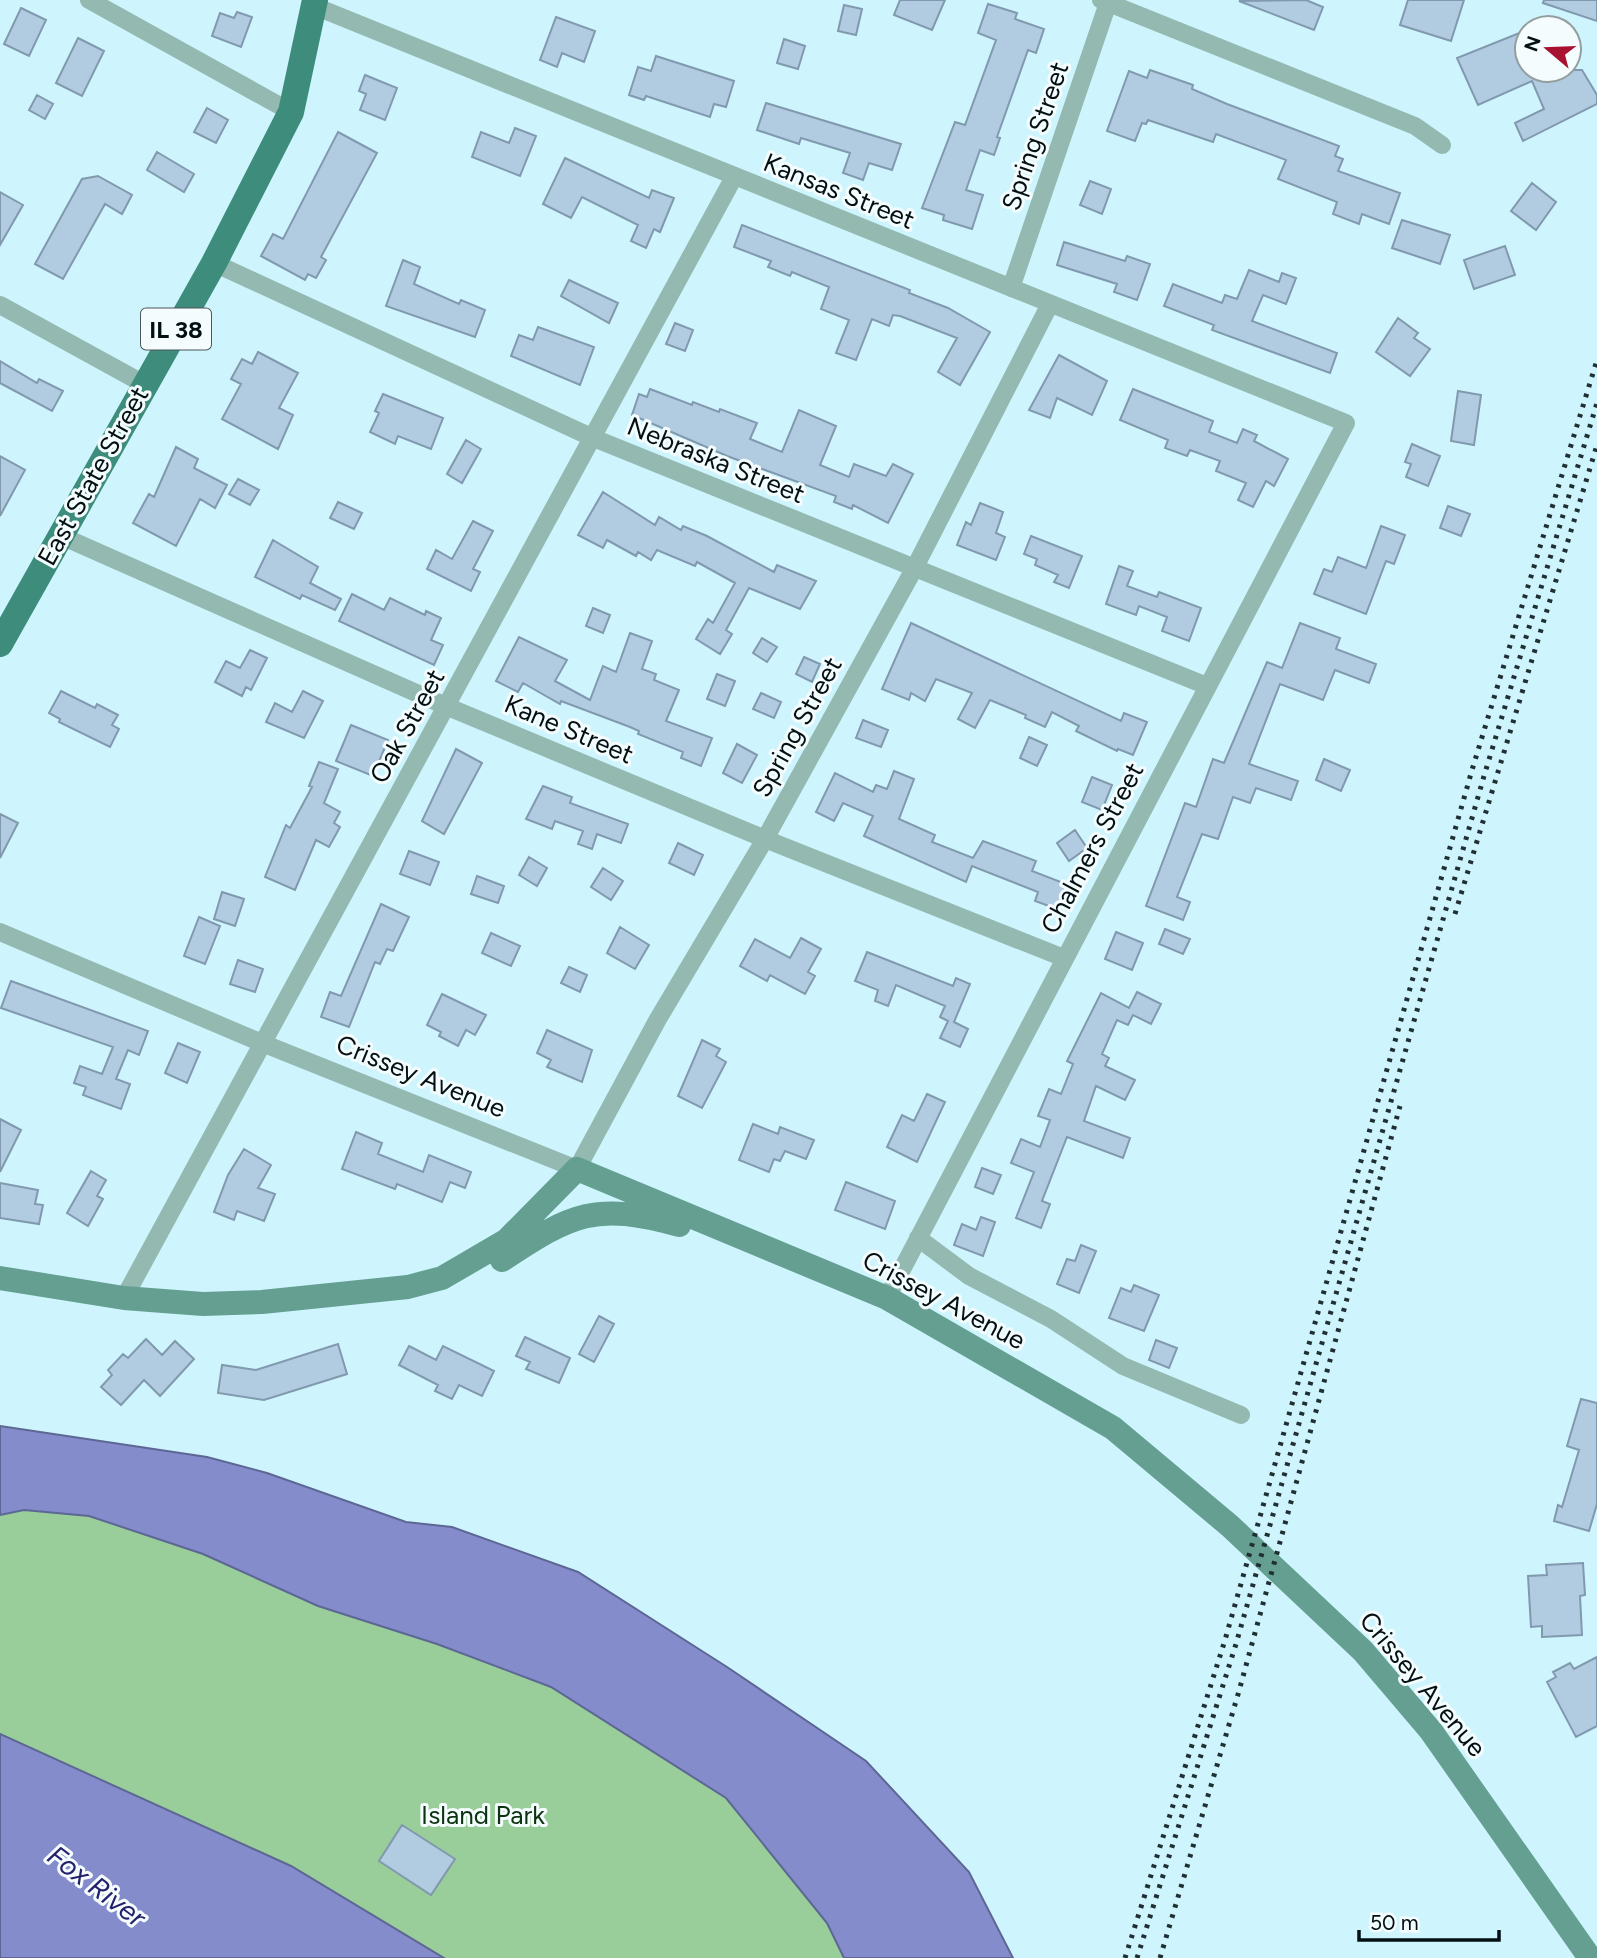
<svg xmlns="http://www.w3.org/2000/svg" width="1597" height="1958" font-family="Figtree,sans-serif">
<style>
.green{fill:#99cd99}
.water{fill:#848ccc;stroke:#5d6794;stroke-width:2}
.building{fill:#b1cbe1;stroke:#8199ae;stroke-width:2}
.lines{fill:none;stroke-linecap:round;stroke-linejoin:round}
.minor{stroke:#93b9b0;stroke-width:18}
.secondary{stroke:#649f92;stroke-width:24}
.primary{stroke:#3d8c7c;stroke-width:26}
.rail{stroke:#1f2f33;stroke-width:5;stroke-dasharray:3.5 7;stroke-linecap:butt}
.labels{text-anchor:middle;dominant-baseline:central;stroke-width:6;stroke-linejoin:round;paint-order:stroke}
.shield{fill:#f4fcfd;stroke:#4b5759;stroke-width:2}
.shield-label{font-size:24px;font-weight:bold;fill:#031013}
.street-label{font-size:26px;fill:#031013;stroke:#f4fcfd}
.park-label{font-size:26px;fill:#0c330f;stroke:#f4fcfd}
.water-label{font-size:28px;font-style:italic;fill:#25206c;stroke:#f4fcfd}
</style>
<rect width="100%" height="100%" fill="#cef5fd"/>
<path class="green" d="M24,1510L89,1516L203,1554L551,1687L726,1798L827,1923L844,1958H444L291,1866L0,1734V1515Z"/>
<path class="water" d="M0,1426L207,1457L267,1473L406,1522L452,1527L578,1572L727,1667L866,1761L969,1872L1013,1958H844L827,1923L726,1798L551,1687L437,1644L318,1606L203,1554L89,1516L24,1510L0,1515Z
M0,1734L291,1866L444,1958H0Z"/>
<path class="building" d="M900,0H945L932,30L894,15Z
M1306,0L1323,7L1314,30L1239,1Z
M1408,0H1464L1451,41L1400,25Z
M1544,0H1597V21L1543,3Z
M988,4L1017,13L1015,19L1044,29L1036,53L1028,50L997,137L1000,138L994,155L980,150L966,190L983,195L972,229L943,220L944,215L922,208L955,122L965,125L996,40L978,33Z
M844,5L862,9L856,35L838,31Z
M21,8L46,20L29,56L4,44Z
M237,12L252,17L241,47L212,36L220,13L234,18Z
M556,17L595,31L584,62L562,53L557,67L540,60Z
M1527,30V70H1582L1597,95V104L1523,141L1515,123L1544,109L1532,81L1478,105L1457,58Z
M78,38L104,51L82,96L56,83Z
M784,39L805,46L798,69L777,63Z
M656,56L734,81L726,107L714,104L710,117L646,96L644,100L629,95L638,67L651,71Z
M1150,70L1193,85L1192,89L1227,104L1339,146L1335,156L1343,159L1338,171L1400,193L1389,224L1362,214L1359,224L1333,214L1337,202L1278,179L1286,160L1216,134L1213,142L1148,120L1146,124L1142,123L1135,141L1107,131L1129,71L1147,78Z
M365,75L397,88L385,120L360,110L366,94L359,91Z
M37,95L53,104L45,119L29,110Z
M766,103L901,144L892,170L869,163L863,180L843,173L850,153L801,138L799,144L757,130Z
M207,108L228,120L216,143L194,132Z
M515,128L536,136L520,176L472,157L481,132L509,143Z
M338,132L377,153L321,257L326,260L316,278L308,274L305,280L261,256L273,234L283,239Z
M157,152L194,174L184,192L147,170Z
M565,158L649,198L652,190L674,198L660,232L654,229L646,248L631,241L638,225L582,197L571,218L543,204Z
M98,176L132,195L122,214L105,204L63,279L35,264L82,179Z
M1090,181L1111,189L1102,214L1080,205Z
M1532,183L1556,202L1536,230L1511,211Z
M0,192L23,205L0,245Z
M1402,220L1450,235L1440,264L1392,248Z
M742,225L910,290L909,293L948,308L990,332L960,385L938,372L957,338L900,316L893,315L889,326L872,319L856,360L836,353L849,320L821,309L829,287L792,272L790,276L768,267L771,261L734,247Z
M1064,242L1125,261L1127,256L1150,264L1137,300L1114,292L1117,284L1057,265Z
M1505,246L1515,275L1474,289L1464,260Z
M403,260L420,267L414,284L459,304L461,300L485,310L475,337L386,306Z
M1249,270L1279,282L1282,273L1296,278L1286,304L1263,295L1252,321L1337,353L1330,373L1212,330L1214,325L1164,306L1173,284L1222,303L1225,295L1237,299Z
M569,280L618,303L609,323L561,296Z
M1398,318L1418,333L1414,338L1430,349L1410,376L1376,352Z
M675,323L693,330L685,351L666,344Z
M538,327L594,347L580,385L511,356L519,335L533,340Z
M258,352L298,373L279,408L293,415L278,449L222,419L241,384L231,379L242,359L252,364Z
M1059,355L1107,381L1092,415L1057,398L1050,418L1029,410Z
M0,361L37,383L39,379L63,391L52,411L0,383Z
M650,389L692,405L693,402L719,412L720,409L757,423L750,439L782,452L799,410L836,426L820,465L849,477L854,464L886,476L893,464L913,474L888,523L853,505L852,509L834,502L836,496L727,456L632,415L639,394L647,397Z
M1133,389L1213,421L1209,432L1237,443L1243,429L1257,435L1254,441L1288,459L1274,486L1266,481L1253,507L1238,500L1246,483L1216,471L1220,461L1190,450L1187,456L1165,448L1168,440L1120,420Z
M1458,391L1481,395L1474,445L1451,441Z
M383,394L443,418L431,449L398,436L395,444L370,432L379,413L375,411Z
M466,440L481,449L462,483L447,474Z
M1412,444L1440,456L1428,486L1406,477L1411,464L1405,462Z
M176,447L198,459L194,468L227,485L215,508L200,499L176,546L133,523L149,494L154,497Z
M0,456L25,470L0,516Z
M238,479L259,490L250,505L229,494Z
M603,492L655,525L659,517L681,530L683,526L707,536L774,572L777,565L816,581L800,609L749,588L726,630L732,634L720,654L696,639L708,619L713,623L735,583L697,562L695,566L657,550L651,560L638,552L636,556L607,540L603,548L578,535Z
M338,502L362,513L354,529L330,518Z
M980,503L1003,512L996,533L1005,537L996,560L957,545L966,522L971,525Z
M1448,506L1470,514L1461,536L1440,528Z
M473,521L493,531L473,569L480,572L471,591L427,569L436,550L452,559Z
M1381,526L1405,535L1394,564L1386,561L1366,614L1314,594L1324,569L1332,572L1338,557L1366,568Z
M1031,536L1082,556L1069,588L1054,582L1058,575L1035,565L1037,559L1024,554Z
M273,540L318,567L310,583L341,599L335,610L302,595L300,599L255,577Z
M1119,566L1133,571L1127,586L1157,597L1159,592L1201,608L1189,641L1162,631L1167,617L1139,606L1136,615L1106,604Z
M352,594L384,610L390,598L425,615L426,611L441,618L431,640L443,645L434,665L339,621Z
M593,608L610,615L603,633L586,626Z
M911,623L1121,721L1124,713L1147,722L1133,755L1118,749L1117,751L1076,731L1079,726L1052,712L1045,727L1025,718L1026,715L990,700L975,728L958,719L972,693L936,679L925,701L911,693L909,700L882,689Z
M1300,623L1340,638L1336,649L1376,664L1369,683L1335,670L1323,700L1280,684L1249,764L1298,781L1291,800L1256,788L1250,803L1233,797L1218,839L1202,834L1177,897L1190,902L1183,920L1146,906L1185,803L1196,807L1213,759L1224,763L1267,662L1282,668Z
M630,633L652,641L642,669L656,674L654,680L679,690L666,721L712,738L701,766L681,758L683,752L638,734L639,731L630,727L561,701L560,704L523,683L518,692L496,681L519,637L567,660L555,681L590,700L603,666L616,672Z
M762,638L777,647L767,662L753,653Z
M250,650L267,658L251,690L246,687L242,696L215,682L226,661L240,668Z
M804,657L820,664L812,682L796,674Z
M717,674L735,681L725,706L707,699Z
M61,691L95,708L97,704L118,715L112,725L119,729L110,747L59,722L60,719L49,713Z
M303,691L323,701L304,738L266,722L275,703L292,712Z
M761,693L781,702L774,718L753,709Z
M863,720L888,730L881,747L856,738Z
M351,725L388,740L373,776L336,761Z
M1029,737L1047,745L1037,766L1020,758Z
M737,744L757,755L742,783L723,773Z
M456,749L482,763L444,834L422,821Z
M1324,759L1350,770L1341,791L1316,780Z
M319,762L338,769L324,803L340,812L334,823L340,827L329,847L316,840L295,890L265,877L286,825L290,828L312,787L309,786Z
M894,771L914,779L899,819L935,835L932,842L973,858L983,841L1036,861L1032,871L1066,884L1057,909L1035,901L1038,892L972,866L966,882L864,836L873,816L843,803L834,821L816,812L835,773L873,792L876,785L887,789Z
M1092,777L1112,785L1102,810L1082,802Z
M543,786L572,797L570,803L628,824L621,843L597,834L592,849L578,844L583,831L555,821L552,829L526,819Z
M0,814L18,823L0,858Z
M1075,830L1087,848L1069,861L1057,843Z
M678,843L703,855L694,875L669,863Z
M409,851L439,862L430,885L400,874Z
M529,857L547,868L537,886L519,875Z
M603,868L623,881L611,900L591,887Z
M477,876L504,886L498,903L471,894Z
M222,892L244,899L235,926L214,919Z
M381,904L409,917L393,951L387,949L380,964L375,962L349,1027L321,1017L330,992L341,996Z
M199,917L220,926L205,964L184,956Z
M620,927L649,945L635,969L607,953Z
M1165,929L1190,939L1183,954L1159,944Z
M1116,932L1143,943L1132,970L1105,959Z
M491,933L520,946L511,966L482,953Z
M801,938L821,949L808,972L815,976L805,994L770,975L767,981L740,966L755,939L790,958Z
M867,952L953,986L956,978L970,984L954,1022L968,1029L960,1047L940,1038L948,1021L940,1017L945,1006L896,985L888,1006L875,1001L878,990L855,981Z
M238,960L263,969L255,992L230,984Z
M569,967L587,975L580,992L561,983Z
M11,981L148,1031L139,1055L128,1050L116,1079L130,1084L121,1109L83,1095L86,1087L74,1083L80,1066L102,1074L113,1047L1,1008Z
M1137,992L1161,1004L1151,1024L1133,1015L1128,1025L1117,1020L1102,1054L1109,1058L1105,1066L1135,1080L1125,1100L1096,1086L1084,1121L1130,1138L1123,1158L1067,1137L1042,1201L1050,1204L1041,1228L1016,1218L1034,1172L1011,1163L1021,1139L1040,1147L1050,1120L1038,1116L1049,1089L1061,1094L1073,1064L1067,1061L1101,993L1129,1008Z
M442,994L486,1015L475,1035L466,1030L458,1046L439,1036L441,1032L427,1025Z
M547,1030L592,1050L582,1082L547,1067L551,1060L537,1053Z
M702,1040L720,1049L716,1056L726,1062L702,1108L678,1096Z
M178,1043L200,1052L187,1083L165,1073Z
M927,1094L945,1102L917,1162L887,1147L902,1115L914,1121Z
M0,1119L21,1130L0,1172Z
M753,1124L778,1134L780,1127L814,1140L806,1159L785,1151L780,1161L774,1159L769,1172L739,1160Z
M356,1132L382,1143L378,1154L423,1172L429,1155L471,1172L465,1188L450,1182L442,1202L397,1184L395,1189L342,1169Z
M244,1149L271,1165L258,1188L275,1194L264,1221L237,1211L234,1220L214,1212L228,1175Z
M982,1168L1001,1175L993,1194L975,1187Z
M91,1171L106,1180L97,1196L103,1199L88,1226L67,1213Z
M846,1182L895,1201L885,1229L835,1210Z
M0,1183L38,1190L35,1204L43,1205L39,1224L0,1218Z
M981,1217L995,1222L983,1256L954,1245L962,1224L976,1230Z
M1081,1245L1096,1251L1079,1293L1057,1284L1067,1259L1075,1261Z
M1134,1285L1159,1295L1144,1331L1109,1318L1121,1288L1131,1292Z
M599,1316L614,1324L594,1362L579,1354Z
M525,1337L570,1358L559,1383L526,1369L530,1362L516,1356Z
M146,1339L162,1355L175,1341L194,1359L160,1396L144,1380L121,1405L101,1387L112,1375L108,1370L123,1354L128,1358Z
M1156,1340L1177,1348L1169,1368L1149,1360Z
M338,1344L347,1374L264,1400L218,1393L222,1365L256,1370Z
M409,1346L436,1360L443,1346L494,1371L482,1396L459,1385L452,1399L435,1391L438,1385L399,1365Z
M1581,1399L1597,1403V1504L1589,1531L1554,1521L1558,1505L1562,1507L1579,1450L1567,1446Z
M1583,1563L1585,1595L1580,1596L1582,1635L1542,1637V1626L1531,1627L1528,1576L1547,1575L1546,1565Z
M1597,1657V1726L1576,1737L1547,1682L1556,1677L1553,1672L1570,1663L1574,1669Z
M402,1825L455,1859L431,1895L379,1861Z"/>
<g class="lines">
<path class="minor" d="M89,0L291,112
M1101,0L1415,126L1442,145
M314,6L1346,423L887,1298
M214,263L591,437L1207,686
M1011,288L1109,0
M0,305L144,384
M59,535L448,707L765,839L1064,958
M0,932L262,1043L577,1169L658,1019L765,839L914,569L1050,304
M918,1238L969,1276L1051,1319L1123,1366L1241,1415
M124,1298L734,177"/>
<path class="secondary" d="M502,1260C573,1213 595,1202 679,1225
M0,1278L124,1298L203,1304L262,1302L408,1287L442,1278L507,1240L577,1169L887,1298L1113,1428L1230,1526L1363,1651L1431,1731L1590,1958"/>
<path class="primary" d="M0,644L214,263L291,112L315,0"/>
<path class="rail" d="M1455,914L1597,445
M1125,1958L1225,1640L1472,770L1597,360
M1137,1958L1236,1644L1484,776L1597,403
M1160,1958L1239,1691L1400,1106"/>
</g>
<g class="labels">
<rect class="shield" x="141" y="308.5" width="70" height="41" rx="5"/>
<g class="shield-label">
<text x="176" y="329">IL 38</text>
</g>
<g class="street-label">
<text transform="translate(1035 136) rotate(-71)">Spring Street</text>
<text transform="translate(839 191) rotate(22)">Kansas Street</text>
<text transform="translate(716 460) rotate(22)">Nebraska Street</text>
<text transform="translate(93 476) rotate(-61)">East State Street</text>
<text transform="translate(407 726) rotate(-61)">Oak Street</text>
<text transform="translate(797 727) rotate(-61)">Spring Street</text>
<text transform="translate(569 729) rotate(23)">Kane Street</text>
<text transform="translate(1092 848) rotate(-62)">Chalmers Street</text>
<text transform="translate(421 1076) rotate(22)">Crissey Avenue</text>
<text transform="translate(944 1300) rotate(28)">Crissey Avenue</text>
<text transform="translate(1423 1684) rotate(50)">Crissey Avenue</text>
</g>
<g class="park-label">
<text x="483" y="1815">Island Park</text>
</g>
<g class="water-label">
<text transform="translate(97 1886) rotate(37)">Fox River</text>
</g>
</g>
<g transform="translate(1548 49) rotate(289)"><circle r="33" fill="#f4fcfd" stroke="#949e9f" stroke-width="2"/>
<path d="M0-5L12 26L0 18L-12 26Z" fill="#a91130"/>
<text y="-10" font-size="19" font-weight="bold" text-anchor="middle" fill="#031013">N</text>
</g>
<path d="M1359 1930v10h140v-10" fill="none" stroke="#031013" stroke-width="3.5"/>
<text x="1370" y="1930" font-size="21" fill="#031013" stroke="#f4fcfd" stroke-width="5" paint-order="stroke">50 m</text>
</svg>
